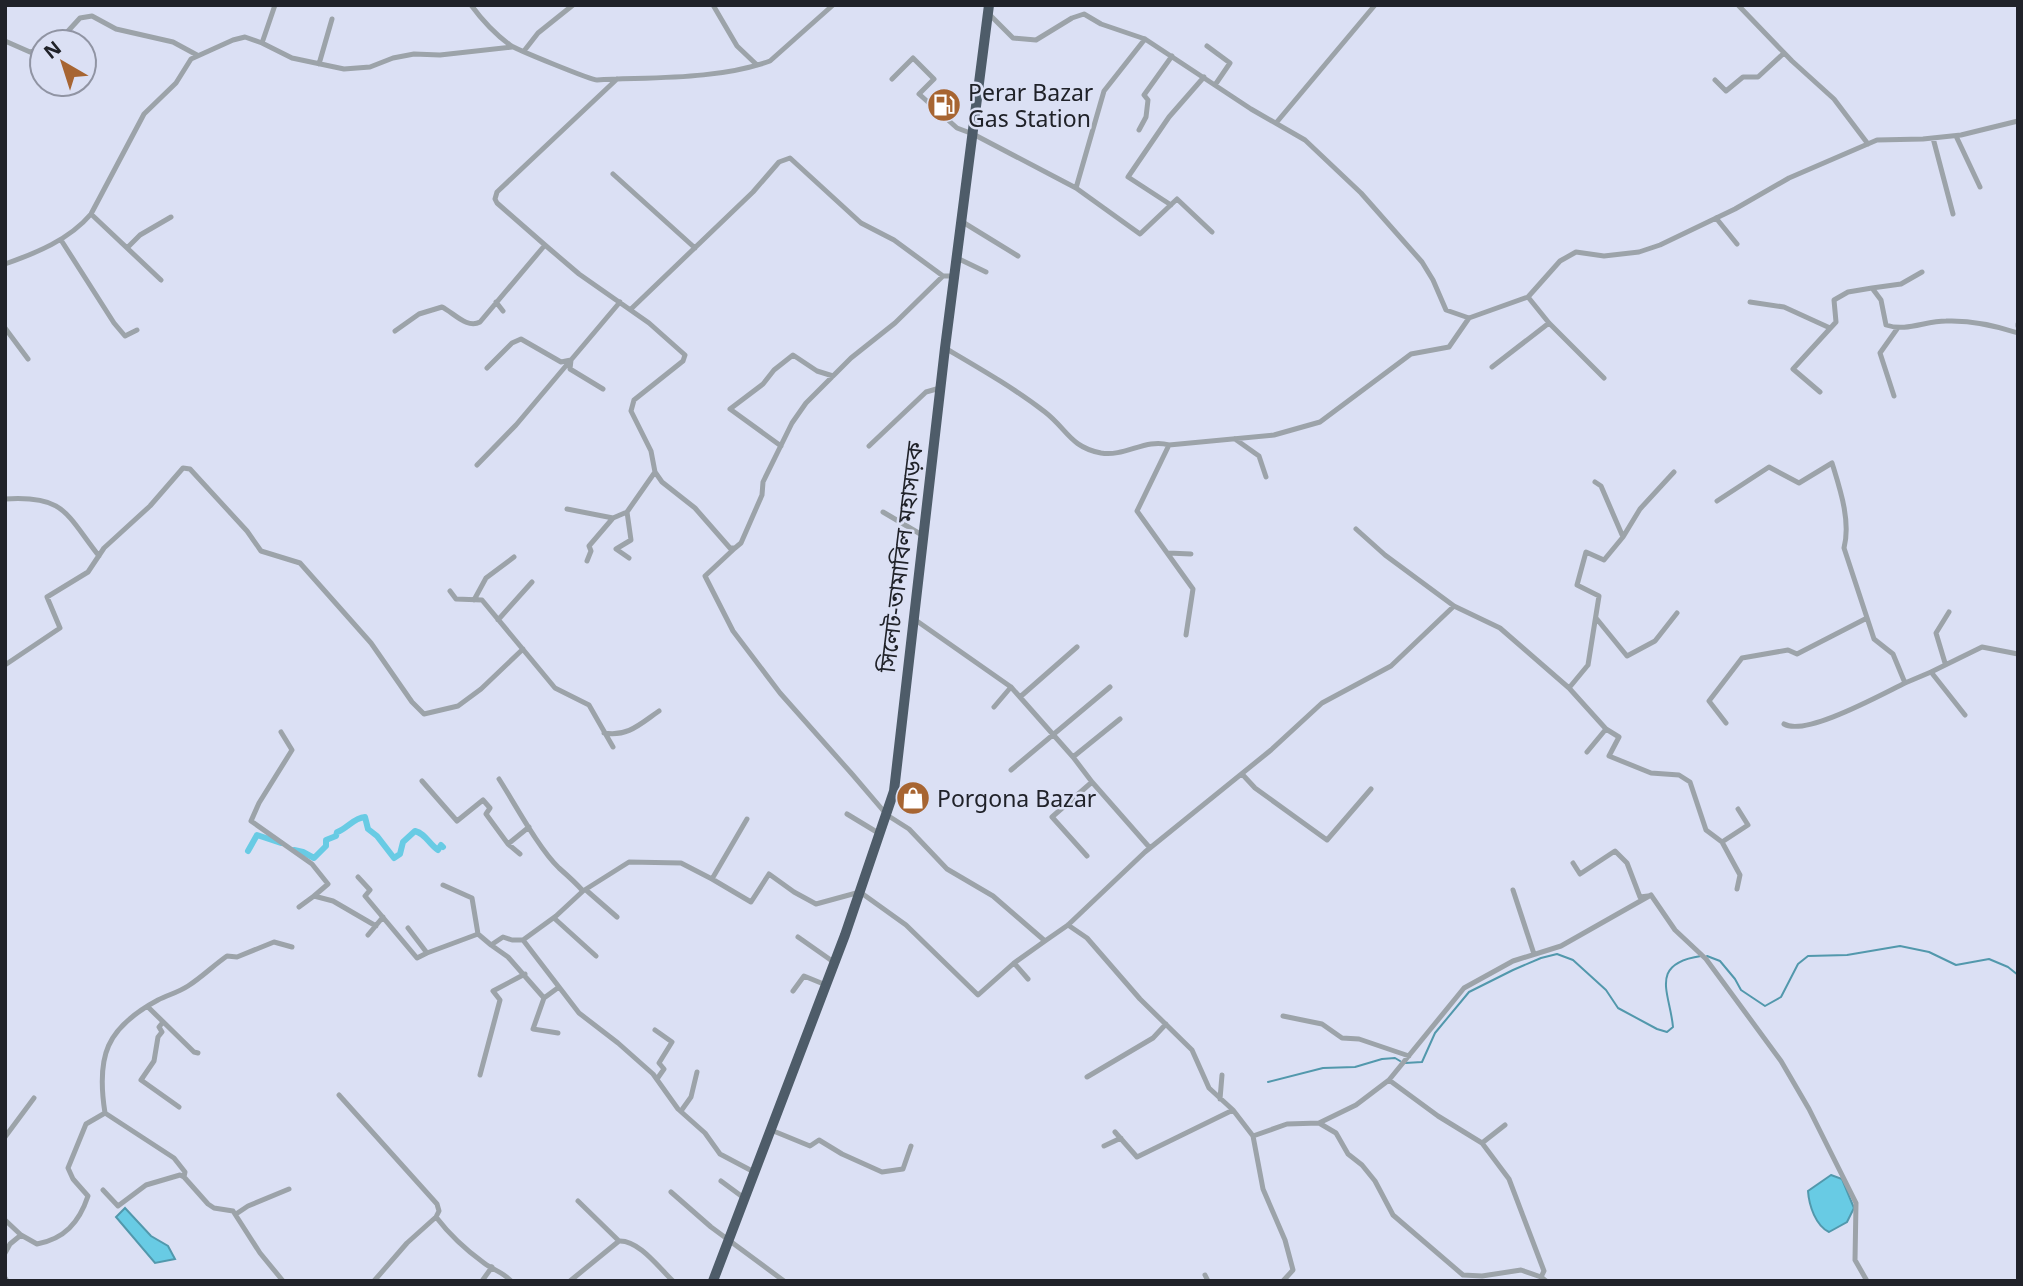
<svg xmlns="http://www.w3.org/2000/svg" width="2023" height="1286" font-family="'Noto Sans','Noto Sans Bengali',sans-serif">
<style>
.water{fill:#68cbe4;stroke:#5298ac;stroke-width:2}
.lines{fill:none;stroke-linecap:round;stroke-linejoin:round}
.stream{stroke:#5298ac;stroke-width:2}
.canal{stroke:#68cbe4;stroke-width:6}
.street{stroke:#9ca3a9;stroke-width:5}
.highway{stroke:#4e5c69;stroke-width:10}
.labels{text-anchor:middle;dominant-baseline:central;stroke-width:5;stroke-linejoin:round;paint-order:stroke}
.poi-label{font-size:23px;fill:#202229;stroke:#dbe0f4;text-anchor:start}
.street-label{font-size:23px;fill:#202229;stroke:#dbe0f4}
</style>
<rect width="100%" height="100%" fill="#dbe0f4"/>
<path class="water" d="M1831,1175L1842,1179L1854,1208L1847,1222L1829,1232C1816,1226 1809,1206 1808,1191Z
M125,1208L151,1236L168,1246L175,1259L155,1263L116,1217Z"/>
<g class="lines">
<path class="stream" d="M1707,956L1720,961L1735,979L1741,990L1765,1006L1781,997L1798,964L1808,956L1847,955L1900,946L1929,952L1956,965L1989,959L2008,967L2018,975
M1405,1063L1422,1062L1435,1033L1469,992L1513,970L1541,958L1557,954L1573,960L1606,990L1618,1008L1657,1029L1667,1032L1673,1027C1670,993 1648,964 1701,956
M1268,1082L1323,1068L1355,1067L1382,1059L1395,1058L1400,1061"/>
<path class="canal" d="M294,850L303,852L314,858L326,846V840L336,836L337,832C347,829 353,818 365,817L368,829L377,836L394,858L400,854L403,842L415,831C426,834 428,843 438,850L441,845L443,847
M248,851L257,835L281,843"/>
<path class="street" d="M471,5C482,20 495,34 510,45C515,49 591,80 597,80C653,77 716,80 770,61L833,5
M713,5L737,46L757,65
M1738,5L1792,61L1834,99L1868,144
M988,13L1013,38L1036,40L1072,18L1084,14L1101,24L1145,39L1251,109L1305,140L1361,193L1422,262L1433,280L1446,310L1469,318
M5,41L30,52L42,49
M58,42L80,18L92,16L116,29L173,42L197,55
M262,43L275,5
M1207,46L1230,63L1215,85
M524,51L538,33L573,5
M319,64L332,19
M892,79L913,58L934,79L919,94L957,128L973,134L1076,188L1140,234L1177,199L1212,232
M1715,80L1726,91L1743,77H1758L1784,53
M1276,123L1375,5
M1139,130L1146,117L1148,100L1144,95L1172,56
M1956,136L1980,187
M1933,138L1953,214
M613,174L695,248
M1076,188L1104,91L1145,39
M1171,205L1128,177L1169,117L1204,77
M91,214L161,280
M1716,218L1737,244
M961,221L1018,256
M61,240L114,323L125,336L137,330
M545,245L497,203L495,199L497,192L617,79
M127,248L140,235L171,217
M957,258L986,272
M5,264C36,253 69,240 91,214L144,114L176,83L191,59L233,40L245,37L262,43L292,58L344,69L370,67L393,58L414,54L440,55L512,47
M1922,272L1901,284L1872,288L1881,300L1886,325C1906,332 1925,321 1946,321C1971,320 1994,325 2018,333
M1528,297L1549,323L1604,378
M496,302L503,311
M1750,302L1784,307L1830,328
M631,309L753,192L779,162L790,158L861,223L894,240L943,276H954
M2018,324V326
M5,328L28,359
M395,331L419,314L442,307C454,313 467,329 480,322L545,245L579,274L649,323L685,355L683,361L634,400L631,411L651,451L655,472L662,482L695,508L730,548H735L741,543L762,495L763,482L792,423L806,403L851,358L895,323L943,276
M945,348C979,368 1014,388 1045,412C1067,429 1070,447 1101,453C1125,457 1146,438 1169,445L1274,435L1320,422L1411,354L1449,347L1469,318L1528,297L1560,261L1576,252L1604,256L1639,252L1660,245L1735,209L1789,178L1877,140L1923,139L1961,135L2018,121
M571,360L570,369L603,389
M1492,367L1549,323
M487,368L512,343L521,339L561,362L571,360L620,302
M1820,392L1793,369L1836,322L1834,300L1848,292L1872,288
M1894,396L1880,353L1897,329
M1235,439L1259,456L1266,477
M1169,445L1137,511L1193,589L1186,635
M781,446L730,409L763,384L774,370L793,355L817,371L833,376
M869,446L926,392L940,388
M477,465L516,425L570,361
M1595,482L1601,486L1623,537L1604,560L1586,552L1577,585L1599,596L1588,665L1569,688L1606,729L1619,737L1609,756L1651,773L1679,775L1690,782L1706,830L1722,842L1740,875L1737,889
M5,499C65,495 66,514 99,556
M1717,501L1769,467L1799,483L1832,463C1840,489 1851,521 1844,548L1874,639L1893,654L1905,683L1931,672
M567,509L613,518
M627,512L655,472
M883,512L922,535
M1356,529L1385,555L1454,606L1500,628L1569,688
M1623,537L1640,509L1674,472
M735,548L705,576L733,631L780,693L852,774L887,815L909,829L947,869L993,896L1045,941L1068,925L1145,852L1271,750L1322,703L1391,666L1454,606
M1168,553L1191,554
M587,561L591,551L589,546L613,518L627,512L631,540L616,549L629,558
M450,591L456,599L482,600L555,688L589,705L613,747
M474,600L486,578L514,557
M1596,618L1627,656L1655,641L1677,613
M914,619L1011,687L994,707
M498,620L532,582
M1945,663L1936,633L1949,612
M5,665L60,628L47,597L88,572L104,548L150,506L183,468L190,469L247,531L261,551L300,563L371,643L412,702L424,714L458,706L481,689L523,649
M1011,687L1073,757L1120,719
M1020,697L1077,647
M1965,715L1931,672L1982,647L2018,654
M1726,723L1709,701L1742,658L1788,650L1797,654L1867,618
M1784,724C1805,737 1882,694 1905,683
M281,732L292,750L259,803L251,821L312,864L328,884L314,896
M604,733C628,737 640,724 659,711
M1587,752L1606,729
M1073,757L1092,782L1052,817L1087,856
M1011,770L1110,687
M1242,774L1255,788L1327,840L1371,789
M499,779C515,804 539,849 559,868C567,875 575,882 583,891
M422,781L457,821L483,800L490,808L486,814L508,844L529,827
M1092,782L1150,848
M847,814L880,834
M1722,842L1748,825L1738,809
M508,844L520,854
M1573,863L1580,874L1615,851L1627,863L1640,897L1648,896
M358,877L370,890L365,896L417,958L427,953
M712,879L751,902L769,874L794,892L816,904L860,892L906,925L978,995L1014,963
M443,885L472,898L478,934
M586,890L617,917
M1513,890L1534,954
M1651,895L1675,930L1706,959L1781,1061L1809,1109L1856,1203L1855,1260L1867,1281
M299,907L314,896L333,901L376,926
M554,918L596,956
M1068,925L1087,938L1140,999L1192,1050L1209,1088L1233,1110L1253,1136L1263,1189L1285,1240L1293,1270L1283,1281
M408,928L427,953L478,934L491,945
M368,935L383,917
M798,937L835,963
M523,940L579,1013L618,1043L653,1074L678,1109L705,1133L720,1154L754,1172
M1028,979L1014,963L1045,941
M559,987L544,998L508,957L491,945L503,937L512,940H523L556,916L583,891L629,862L681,863L712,879L747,819
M793,991L804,976L826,985
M544,998L533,1029L558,1033
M148,1007L194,1052L198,1053
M1283,1016L1322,1024L1342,1038L1359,1039L1409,1056
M163,1022L159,1027L162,1032L158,1037L154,1061L141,1080L179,1107
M655,1030L672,1042L659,1063L664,1069L657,1079
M480,1075L500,1000L493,991L525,974
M1087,1077L1153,1038L1166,1024
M1389,1080L1464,988L1513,961L1561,946L1651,895
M339,1095L437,1204L439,1211L436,1217L407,1243L374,1281
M1220,1099L1222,1075
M681,1111L691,1097L697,1072
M105,1113C96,1056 106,1028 158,1000C168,995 179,992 188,986C202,977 214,965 227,956L237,957L274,942L292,947
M105,1113L174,1158L185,1172L184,1177L208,1204L214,1208L233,1211L260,1253L283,1281
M1319,1123L1336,1133L1348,1154L1362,1165L1375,1181L1393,1215L1463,1275L1482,1276L1521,1270L1541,1277L1546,1281
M771,1130L810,1146L819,1140L842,1154L882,1172L903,1169L911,1146
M1115,1132L1137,1157L1233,1110
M1253,1136L1287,1124L1319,1123L1356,1105L1389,1080L1438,1116L1482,1143L1509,1179L1544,1271L1541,1277
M5,1137L34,1098
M1482,1143L1505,1125
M1104,1146L1121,1138
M721,1181L744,1198
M103,1190L118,1206L146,1185L180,1175L184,1177
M671,1192L711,1227L784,1281
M578,1201L619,1241
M236,1214L248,1206L289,1189
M436,1217C449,1234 466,1250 484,1263C493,1270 503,1272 511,1281
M5,1220L21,1235L10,1244L5,1253
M21,1235L37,1244C64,1239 79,1223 88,1196L73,1179L68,1168L86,1124L105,1113
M1205,1275L1208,1281
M5,1278L7,1281
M482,1281L492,1267
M570,1281L619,1241C639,1240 659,1268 673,1281"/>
<path class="highway" d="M713,1281L845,935L894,791L945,348L989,5"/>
</g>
<defs>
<g id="fuel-disc" transform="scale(1.75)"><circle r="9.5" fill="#a76532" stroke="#dbe0f4"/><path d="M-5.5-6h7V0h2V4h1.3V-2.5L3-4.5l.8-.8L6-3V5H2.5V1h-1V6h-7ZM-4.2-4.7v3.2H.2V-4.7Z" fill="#fff"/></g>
<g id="shop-disc" transform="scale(1.75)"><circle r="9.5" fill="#a76532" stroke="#dbe0f4"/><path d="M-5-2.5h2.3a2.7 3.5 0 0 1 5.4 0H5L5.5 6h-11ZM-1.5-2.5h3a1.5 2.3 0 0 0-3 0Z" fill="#fff"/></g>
</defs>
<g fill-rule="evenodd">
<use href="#fuel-disc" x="944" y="105"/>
<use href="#shop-disc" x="913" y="798"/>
</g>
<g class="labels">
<g class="poi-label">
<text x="968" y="92">Perar Bazar<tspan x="968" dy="26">Gas Station</tspan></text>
<text x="937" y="798">Porgona Bazar</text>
</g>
<g class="street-label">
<text transform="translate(900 557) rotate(-83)">সিলেট-তামাবিল মহাসড়ক</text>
</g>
</g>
<rect width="2023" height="1286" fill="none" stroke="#202229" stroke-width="14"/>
<g transform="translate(63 63) rotate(321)"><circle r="33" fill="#dbe0f4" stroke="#9094a3" stroke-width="2"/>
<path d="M0-5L12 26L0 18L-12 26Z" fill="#a76532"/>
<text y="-10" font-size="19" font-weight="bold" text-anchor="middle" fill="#202229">N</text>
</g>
</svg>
